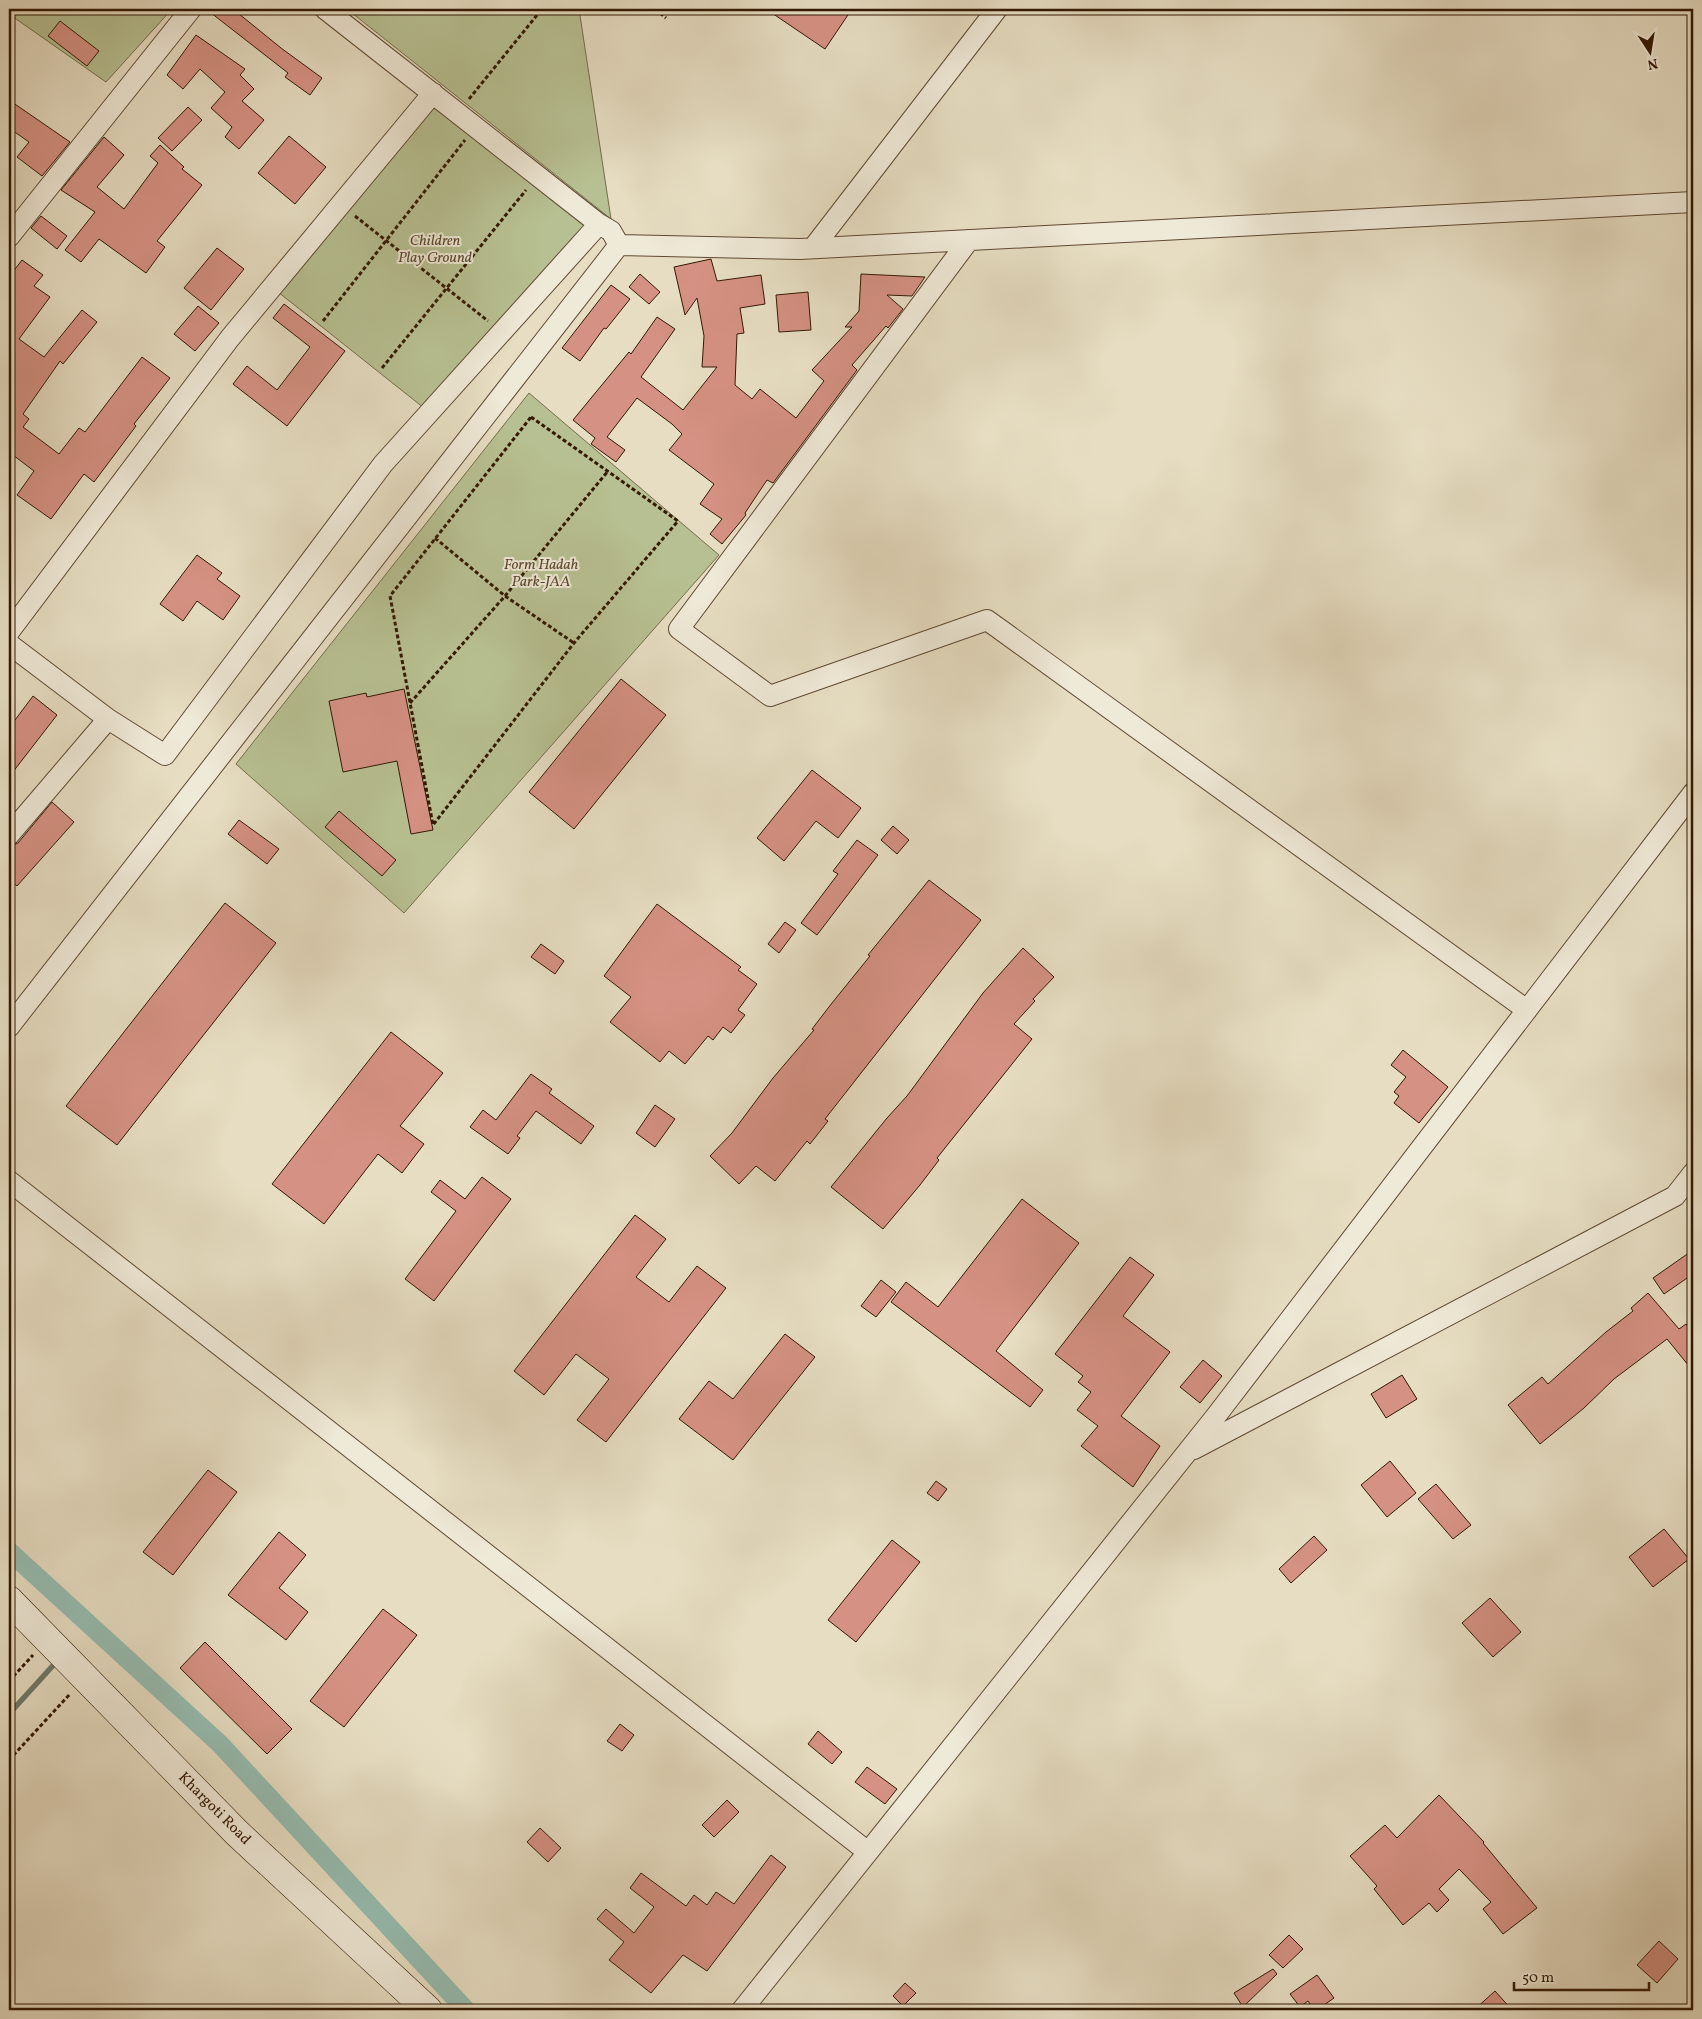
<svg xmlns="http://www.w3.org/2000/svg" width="1702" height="2019" font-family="Vollkorn,serif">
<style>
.green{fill:#b7c092;stroke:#756c4a}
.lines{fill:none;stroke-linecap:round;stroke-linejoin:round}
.stream{stroke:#6e7a6b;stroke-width:5.5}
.canal{stroke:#96bcb0;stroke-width:19}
.building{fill:#d59183;stroke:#331803}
.street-casing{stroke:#604933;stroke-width:22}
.secondary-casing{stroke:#331803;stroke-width:29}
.path{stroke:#331803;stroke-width:3;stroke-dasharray:4 2.5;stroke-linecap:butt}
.street{stroke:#efe9d7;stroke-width:20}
.secondary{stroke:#efe9d7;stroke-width:28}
.labels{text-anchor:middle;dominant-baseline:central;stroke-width:4;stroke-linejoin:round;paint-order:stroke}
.park-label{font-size:15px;font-style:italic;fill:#5b4a2e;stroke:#efe9d7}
.street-label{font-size:15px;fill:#331803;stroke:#efe9d7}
</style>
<rect width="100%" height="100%" fill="#e6ddc2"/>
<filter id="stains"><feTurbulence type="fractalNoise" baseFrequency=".004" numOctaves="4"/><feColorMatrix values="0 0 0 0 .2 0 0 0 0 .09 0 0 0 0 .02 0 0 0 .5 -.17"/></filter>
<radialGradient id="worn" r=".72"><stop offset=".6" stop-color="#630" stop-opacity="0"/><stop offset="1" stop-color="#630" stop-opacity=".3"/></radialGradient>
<path class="green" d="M9,9H172L106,82L9,14Z
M347,9H579L611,219Z
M433,93L586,227L429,412L273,288Z
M529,393L719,555L404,913L236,764Z"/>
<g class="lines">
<path class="stream" d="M9,1714L58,1660"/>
<path class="canal" d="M9,1551L220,1744L466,2010"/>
</g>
<path class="building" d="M206,9H233L281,48L322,78L310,95L285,77L288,73Z
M766,9H852L825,49Z
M60,21L99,51L87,66L48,36Z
M196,35L245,69L240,75L254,89L242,101L264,120L239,149L225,137L232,127L211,108L225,92L200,69L183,89L167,75Z
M9,100L70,142L42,176L17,157L29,142L9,128Z
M188,107L202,120L172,151L158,138Z
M289,136L326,167L295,204L258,173Z
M104,137L124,155L97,187L124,209L158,163L150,156L160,145L184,167L182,169L202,185L157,241L165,247L146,273L99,239L81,262L65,250L95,212L61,190Z
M41,216L67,236L57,249L31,228Z
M217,248L244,269L211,310L184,288Z
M711,259L717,281L761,275L765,304L740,308L744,333L737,334L735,385L752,399L760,389L796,418L824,381L812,370L852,327H845L859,311L861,274L925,277L912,296L887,295L903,309L888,328L886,326L852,365L857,370L773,483L767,480L745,513L746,515L722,544L710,534L722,519L700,504L714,484L669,450L682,434L672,424L637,398L607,437L625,450L616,462L591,444L595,438L573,420L629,352L631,354L657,317L675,329L641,377L683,410L717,367H702L704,336L697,298L685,315L674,267Z
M22,260L43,275L34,286L50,297L19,339L44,357L82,310L97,322L63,364L60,361L23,414L29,419L23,427L59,454L79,428L85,432L142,357L170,378L134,424L136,426L94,482L84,474L51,519L17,495L34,471L9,452V277Z
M640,274L660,292L649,304L629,287Z
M611,285L630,299L606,329L604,328L580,361L562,348Z
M808,292L811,330L779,332L776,295Z
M284,304L345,351L287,426L233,384L247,366L277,390L310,347L273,318Z
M198,306L219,323L195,351L174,334Z
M197,555L222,573L217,579L240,596L223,620L197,601L183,621L160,604Z
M621,679L666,715L574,829L529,792Z
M404,689L433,830L411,834L397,761L343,772L329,701L366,693L367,697Z
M33,696L57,715L9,777V728Z
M812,770L861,808L838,838L816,821L784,861L757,838Z
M52,802L74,822L17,886L9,879V847L18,843Z
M339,811L396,860L382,876L325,827Z
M239,820L279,849L267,864L228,834Z
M893,826L909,840L897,854L881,840Z
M857,840L878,855L817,935L801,923L838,874L833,871Z
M929,880L981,920L825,1119L828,1121L810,1144L807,1141L775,1181L756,1166L739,1184L710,1156L732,1133L773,1078L814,1030L812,1029L832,1003L870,956L868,955Z
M225,903L276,943L117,1145L66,1106Z
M657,904L741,967L738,970L757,984L738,1010L745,1015L731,1033L723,1027L713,1040L708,1036L685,1064L669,1051L660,1062L610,1022L631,997L604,976Z
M785,922L796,930L779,953L768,944Z
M541,944L564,961L555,974L531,957Z
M1023,948L1054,977L1033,999L1035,1001L1014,1024L1032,1039L937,1158L939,1160L920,1185L883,1229L831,1187L887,1118L907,1096L983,993Z
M391,1032L443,1073L400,1126L424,1144L402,1173L378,1154L324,1224L272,1184Z
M1403,1050L1448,1087L1419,1123L1394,1103L1399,1096L1394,1092L1406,1077L1391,1065Z
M531,1074L552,1089L549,1093L594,1126L581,1144L536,1111L517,1136L520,1138L508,1154L470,1127L483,1110L496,1120Z
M655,1105L675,1119L655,1147L636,1133Z
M482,1177L511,1199L434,1301L405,1279L456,1211L431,1192L440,1180L465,1199Z
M1022,1199L1079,1243L996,1351L1043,1390L1030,1407L891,1302L906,1282L938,1307Z
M635,1215L666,1239L636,1277L669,1302L697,1266L726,1288L606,1442L577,1420L609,1379L576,1354L544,1395L514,1371Z
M1693,1250V1274L1664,1294L1653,1278Z
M1130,1257L1154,1275L1123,1316L1170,1352L1121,1416L1160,1446L1133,1487L1081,1446L1098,1426L1077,1410L1091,1392L1078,1382L1083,1376L1055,1354Z
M881,1280L896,1292L876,1317L861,1306Z
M1648,1293L1679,1329L1686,1324L1693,1333V1371L1667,1339L1614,1379L1584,1408L1540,1444L1508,1405L1542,1377L1548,1384L1606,1332L1633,1311L1631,1308Z
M785,1334L815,1357L733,1460L679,1419L709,1381L733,1399Z
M1203,1360L1222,1376L1200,1403L1180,1387Z
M1402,1375L1417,1399L1386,1418L1371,1394Z
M1390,1461L1416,1493L1387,1517L1361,1485Z
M208,1470L237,1492L173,1575L143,1552Z
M936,1481L947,1489L938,1501L927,1493Z
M1436,1484L1471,1525L1453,1539L1418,1499Z
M1664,1529L1689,1559L1653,1587L1629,1557Z
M279,1532L306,1555L279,1588L308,1612L286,1640L228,1595Z
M1314,1536L1327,1550L1291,1583L1279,1569Z
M892,1540L920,1562L856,1642L828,1620Z
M1490,1598L1521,1632L1493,1657L1462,1623Z
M383,1609L417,1635L344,1727L310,1701Z
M205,1642L292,1729L267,1754L180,1668Z
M620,1724L634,1735L622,1751L607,1741Z
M818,1731L842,1752L832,1764L808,1744Z
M867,1767L897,1789L885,1804L855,1782Z
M1439,1795L1484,1842L1483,1843L1537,1908L1503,1934L1483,1909L1491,1902L1459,1869L1439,1889L1449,1900L1437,1912L1429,1903L1403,1925L1374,1889L1377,1886L1350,1856L1385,1825L1397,1838Z
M727,1800L739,1812L714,1837L702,1825Z
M540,1828L561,1848L548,1862L527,1842Z
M771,1855L786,1867L707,1971L683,1955L651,1993L609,1960L624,1942L597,1919L606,1909L634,1933L654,1907L630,1888L641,1873L686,1906L694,1895L707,1905L716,1892L734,1904Z
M1289,1935L1303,1949L1283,1968L1269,1955Z
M1659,1941L1678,1959L1657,1983L1637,1965Z
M1273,1969L1277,1974L1243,2007L1234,1993Z
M1317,1975L1334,1998L1317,2010H1314L1308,2001L1300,2007L1290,1994Z
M905,1983L916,1993L903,2006L893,1996Z
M1495,1991L1512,2010H1474Z"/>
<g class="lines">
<g class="street-casing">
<path id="street" d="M325,9L599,224L611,231L619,245
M9,237L191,9
M969,240L679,629L770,696L987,620L1527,1010
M813,248L997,9
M9,632L230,338L433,93
M9,644L108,719
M9,835L108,719L165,755L383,464L599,224
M9,1027L619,245L800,249L1693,202
M9,1181L868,1852
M1194,1449L1675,1196L1693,1173
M742,2010L1216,1416L1693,793"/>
</g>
<g class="secondary-casing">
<path id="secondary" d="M9,1600L237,1833L428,2010"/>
</g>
<path class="path" d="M655,9L666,18
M469,99L542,9
M355,216L488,321
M323,321L465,140
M382,368L526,190
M531,417L678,521L574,643L433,825L390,596Z
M435,538L505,596L574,643
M410,703L505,596L608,471
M9,1681L33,1655
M9,1760L70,1694"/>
<use href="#street" class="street"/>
<use href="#secondary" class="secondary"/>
</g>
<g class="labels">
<g class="park-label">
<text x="435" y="241">Children<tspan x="435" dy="17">Play Ground</tspan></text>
<text x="541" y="565">Form Hadah<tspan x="541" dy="17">Park-JAA</tspan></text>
</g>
<g class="street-label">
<text transform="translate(214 1809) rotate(45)">Khargoti Road</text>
</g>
</g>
<rect width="1702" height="2019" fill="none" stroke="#e6ddc2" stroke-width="30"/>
<rect x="10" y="10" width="1682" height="1999" fill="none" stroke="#331803" stroke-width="2.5"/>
<rect x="15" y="15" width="1672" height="1989" fill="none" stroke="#331803"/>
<g transform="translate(1650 52) rotate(168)" stroke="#efe9d7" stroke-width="4" paint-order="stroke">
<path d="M0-4L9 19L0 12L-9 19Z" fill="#331803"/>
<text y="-8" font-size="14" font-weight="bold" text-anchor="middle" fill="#331803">N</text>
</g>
<path d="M1514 1982v8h135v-8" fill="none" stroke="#331803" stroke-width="2.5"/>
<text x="1522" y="1982" font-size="15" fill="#331803" stroke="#efe9d7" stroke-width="4" paint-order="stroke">50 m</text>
<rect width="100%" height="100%" filter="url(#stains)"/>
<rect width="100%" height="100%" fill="url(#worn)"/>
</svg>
